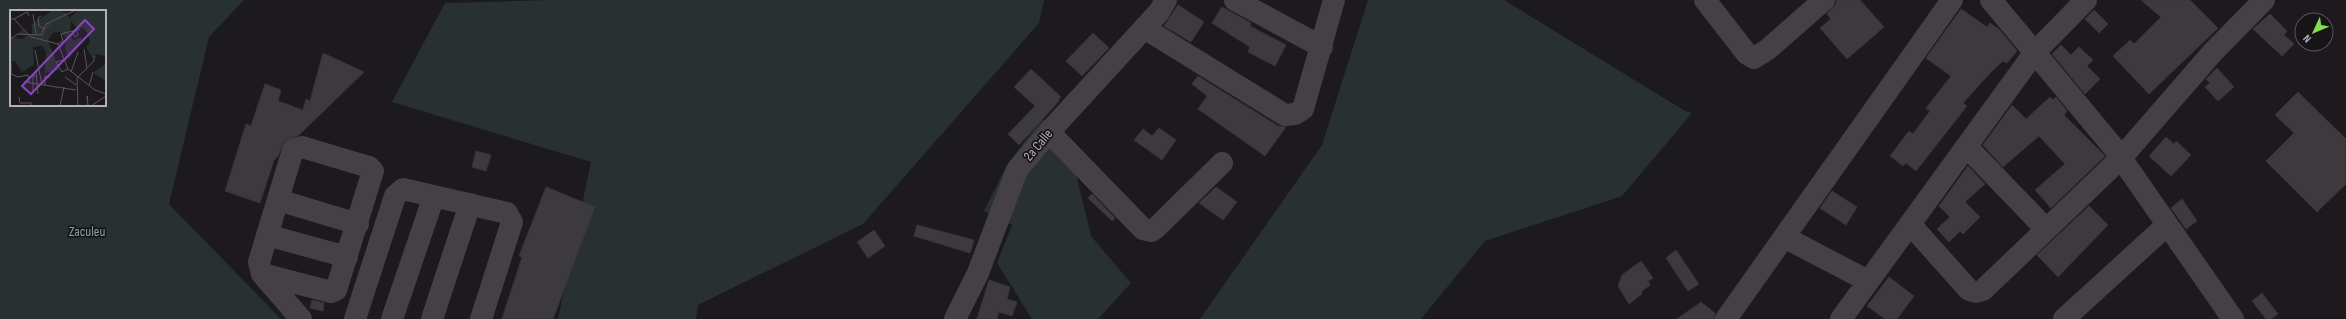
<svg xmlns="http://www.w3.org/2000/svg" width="2346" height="319" font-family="'Sofia Sans Condensed',sans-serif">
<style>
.green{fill:#283030;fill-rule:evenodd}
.building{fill:#3c3a3d;stroke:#373437}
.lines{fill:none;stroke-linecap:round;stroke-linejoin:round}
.minor{stroke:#444045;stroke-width:22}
.labels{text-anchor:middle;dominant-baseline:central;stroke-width:3.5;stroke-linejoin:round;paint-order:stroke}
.street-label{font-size:14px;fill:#b6aeba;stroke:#171517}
.park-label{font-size:14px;fill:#87a2a2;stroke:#171517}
.inset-river{fill:none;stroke:#383340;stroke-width:2}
.inset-road{fill:none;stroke:#5a555b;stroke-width:1}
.view{fill:#8746be;fill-opacity:0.15;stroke:#8746be;stroke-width:2}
.inset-edge{fill:none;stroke:#b6aeba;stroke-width:2}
</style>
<rect width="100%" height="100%" fill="#1c1a1c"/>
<path class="green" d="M0,0H244L209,37L169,204L281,319H0ZM11,11H105V105H11Z
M550,0H1044L1039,23L863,224L698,305L696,319H558L591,162L392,102L445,3Z
M1368,0H1504L1685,111L1692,113L1622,196L1485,241L1421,319H1200L1322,145Z
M1042,118L1070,149L1091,236L1131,283L1098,319H1032L997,263L1012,225L984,211L1007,165Z"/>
<path class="building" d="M1836,0H1860L1884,27L1847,59L1820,28L1831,19L1827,14L1836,4Z
M2141,0H2190L2218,28L2149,94L2113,56L2130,40L2134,44L2161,17Z
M1178,5L1204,22L1191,42L1164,26Z
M1222,7L1251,23L1250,26L1286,45L1275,66L1248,52L1250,47L1212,23Z
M1961,9L1987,27L1990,23L2000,30L2017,51L2007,63L2003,61L1992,71L1963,103L1967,106L1916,171L1906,163L1903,166L1890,156L1909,131L1913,134L1930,111L1926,108L1951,76L1926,58Z
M2094,10L2108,24L2099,33L2085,19Z
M2270,14L2287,31L2284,35L2294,44L2282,56L2253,29Z
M1093,33L1109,48L1082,76L1066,61Z
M2061,45L2071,55L2079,47L2093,60L2087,66L2100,79L2085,94L2052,54Z
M323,53L364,72L299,135L284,142L278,156L274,160L260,203L225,191L246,124L251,126L265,84L281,90L278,101L303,110L306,99L310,101Z
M2217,68L2234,87L2218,101L2205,87L2210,83L2206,79Z
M1031,69L1061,97L1058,100L1059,101L1019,145L1008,134L1035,106L1014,87Z
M1198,76L1278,126L1286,127L1265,156L1198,109L1207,96L1192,84Z
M2298,92L2346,139V184L2317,212L2266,161L2294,133L2275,115Z
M2050,97L2053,100L2056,97L2067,111L2064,115L2105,156L2051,208L2035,190L2065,164L2039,136L2003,167L1983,145L2012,105L2026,119Z
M1159,128L1176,140L1162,160L1134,140L1143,129L1152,136Z
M2166,137L2174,144L2176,141L2191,155L2171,176L2149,156Z
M476,151L491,155L486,171L472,167Z
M1968,166L1985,184L1965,202L1980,217L1963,234L1960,231L1949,242L1937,229L1950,217L1939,206Z
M546,187L595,207L553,319H502L522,257L519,256Z
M1216,187L1237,202L1223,220L1199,203Z
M1832,191L1857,207L1846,225L1820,208Z
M1092,194L1115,218L1112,221L1088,198Z
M2182,199L2197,221L2186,229L2171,208Z
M2089,206L2108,225L2058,277L2037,255Z
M917,225L974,240L970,253L914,236Z
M874,230L885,246L868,258L857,242Z
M1676,250L1699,284L1688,291L1666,258Z
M1641,261L1653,278L1648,281L1650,285L1641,292L1642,294L1629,304L1618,286L1622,275Z
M1889,277L1914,296L1897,319H1885L1867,306Z
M989,280L1010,287L1007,299L1017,302L1012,316L999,312L997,319H977Z
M2262,293L2278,314L2271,319H2266L2252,301Z
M312,300L324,303L323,311L310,308Z
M1701,302L1715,313L1714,319H1677Z"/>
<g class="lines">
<path class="minor" d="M1235,0L1322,47
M1705,0L1747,54L1754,58L1767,50L1824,0
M1991,0L2114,148L2233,319
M1144,28L1285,115L1295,114L1303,109L1334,0
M1049,132L1143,229L1151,231L1156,228L1222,163
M1967,147L2046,229
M278,200L358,224
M1910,224L1969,290L1976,292L1983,290L2121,158L2213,52L2264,0
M267,235L347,257
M1784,237L1868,281
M262,274L331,292L336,290L373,171L369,167L302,147L293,150L259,262L262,274L301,319
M355,319L395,196L403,189L507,213L512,222L481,319
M392,319L434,196
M432,319L470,204
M955,319L978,273L1017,170L1049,132L1159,12L1166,0
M1726,319L1952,0
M1841,319L2035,52L2086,0
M2064,319L2167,225"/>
</g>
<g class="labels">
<g class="street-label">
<text transform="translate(1038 145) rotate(-50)">2a Calle</text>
</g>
<g class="park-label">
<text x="87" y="231">Zaculeu</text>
</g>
</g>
<g transform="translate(10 10)">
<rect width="96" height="96" fill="#1c1a1c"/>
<path d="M43,0L55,2L60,8L68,0H96V46L85,44L86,48L82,47L76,37L80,32L78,24L74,18H67L61,11L60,25L64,31L71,27L72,31L58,50L55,37L57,30L50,22L43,23L38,30L49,60L35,63L36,41L32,36L23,37L24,55L12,62L5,51L0,52V27L12,29L17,26L8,24L13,19L18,26L22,24V14ZM96,53V71L83,63Z" fill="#283030"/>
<path class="inset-river" d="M32,29L35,19L41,13"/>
<path class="inset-road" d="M23,4L26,24M31,6L28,8L29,16L34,19M0,9H4L21,27L48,34L58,59L85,80L96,84M4,9L17,2L19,6M66,20L68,25L65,27L62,22L66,19M0,29L8,24L31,25L36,14L66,0M48,34L53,31L51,24L70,19M74,39L77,58M25,40L32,75M53,50L46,52L52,62L58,59M1,53V64L8,67L18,65L20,73M26,62L28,84M61,62L68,42M55,67L66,75M14,72L66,80M35,75V66L40,67M79,76L83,62M23,83V66H26M9,87L10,93H21V96M78,91L77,86L78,96M50,96L54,77M68,96L67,68L84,51V46M81,96L96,86"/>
<path class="view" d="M75,10L84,19L21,84L12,76Z"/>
<rect width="96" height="96" class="inset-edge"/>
</g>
<g transform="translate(2314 32) rotate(226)"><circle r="19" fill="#171517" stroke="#575258"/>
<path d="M0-3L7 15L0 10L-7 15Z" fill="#85de50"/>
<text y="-6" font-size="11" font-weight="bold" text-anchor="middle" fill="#b6aeba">N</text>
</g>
</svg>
